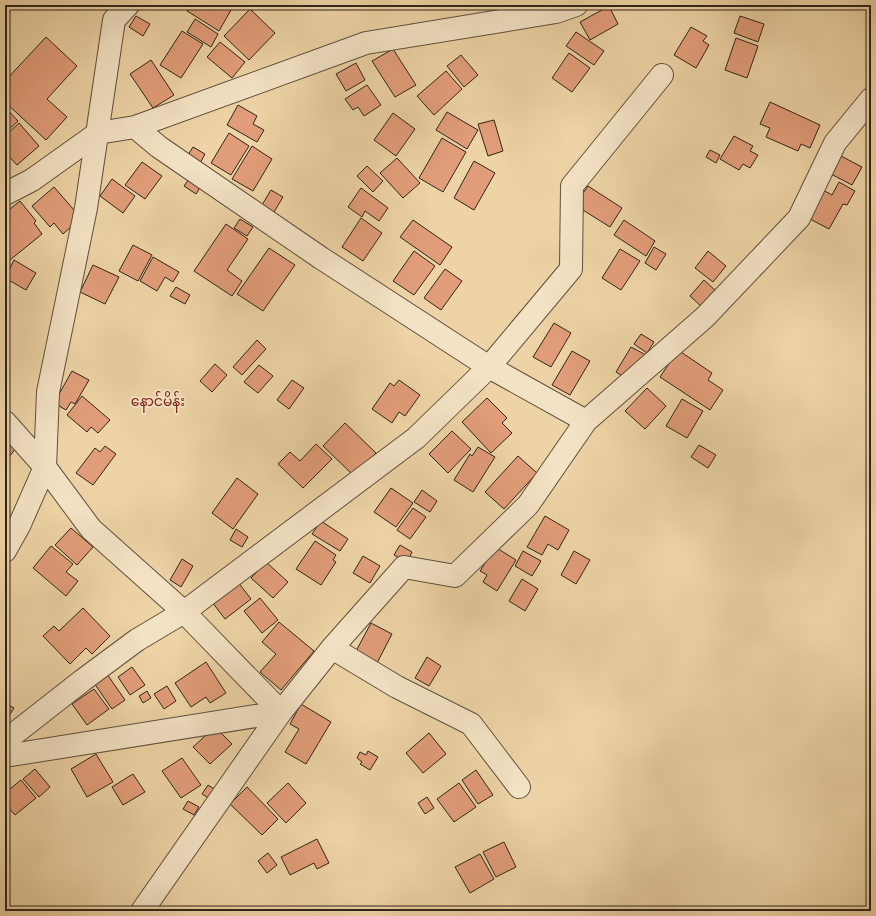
<svg xmlns="http://www.w3.org/2000/svg" width="876" height="916" font-family="'Gentium Book Plus','Noto Sans Myanmar',serif">
<style>
.building{fill:#e19d79;stroke:#30251a}
.lines{fill:none;stroke-linecap:round;stroke-linejoin:round}
.minor-casing{stroke:#5f503d;stroke-width:24}
.minor{stroke:#f3e2c4;stroke-width:22}
.labels{text-anchor:middle;dominant-baseline:central;stroke-width:4;stroke-linejoin:round;paint-order:stroke}
.quarter-label{font-size:14px;fill:#7a1f14;stroke:#f3e2c4}
</style>
<rect width="100%" height="100%" fill="#edd3a5"/>
<filter id="stains"><feTurbulence type="fractalNoise" baseFrequency=".005" numOctaves="4"/><feColorMatrix values="0 0 0 0 .2 0 0 0 0 .09 0 0 0 0 .02 0 0 0 .5 -.17"/></filter>
<radialGradient id="worn" r=".72"><stop offset=".6" stop-color="#630" stop-opacity="0"/><stop offset="1" stop-color="#630" stop-opacity=".3"/></radialGradient>
<path class="building" d="M191,5H223L231,10L219,31L187,11Z
M609,6L618,24L590,40L580,22Z
M250,9L275,33L249,60L224,36Z
M136,16L150,24L143,36L129,27Z
M740,16L764,24L758,42L734,33Z
M195,19L218,34L211,47L187,32Z
M691,27L707,36L703,41L709,45L696,68L674,55Z
M182,31L203,44L181,78L160,65Z
M576,32L604,51L594,65L566,46Z
M46,37L77,66L47,99L67,117L46,140L5,102V81Z
M736,38L758,46L747,78L725,70Z
M220,42L245,62L232,78L207,57Z
M393,49L416,85L395,97L372,61Z
M569,53L590,68L572,92L552,78Z
M461,55L478,75L464,87L447,66Z
M151,60L174,95L153,108L130,74Z
M356,63L365,80L346,91L336,74Z
M446,71L462,89L434,115L417,96Z
M367,85L381,105L364,116L358,107L353,110L345,99Z
M770,102L820,125L810,148L801,144L798,151L766,137L770,128L760,124Z
M238,105L257,116L253,124L264,130L257,142L227,125Z
M5,107L18,121L5,133Z
M447,112L478,130L467,149L436,130Z
M393,113L415,129L396,156L374,140Z
M494,120L503,151L488,156L478,124Z
M19,123L39,146L17,165L5,152V136Z
M229,133L249,146L231,175L211,163Z
M734,136L753,146L750,151L758,155L750,168L743,164L739,170L720,159Z
M442,138L466,152L443,192L419,178Z
M252,146L272,159L253,191L232,179Z
M193,147L205,154L199,165L186,158Z
M710,150L720,155L716,163L706,157Z
M841,156L862,167L852,185L831,174Z
M397,158L420,183L403,198L380,173Z
M474,161L495,173L474,210L454,198Z
M142,162L162,176L145,199L125,185Z
M367,166L383,181L373,192L357,176Z
M112,179L135,196L123,213L100,196Z
M189,179L201,186L196,194L184,186Z
M839,182L855,191L847,205L843,204L829,229L808,218L823,190L832,195Z
M588,186L622,208L610,227L575,205Z
M54,187L81,218L63,234L54,223L50,227L32,206Z
M361,188L388,208L379,221L365,211L362,217L348,207Z
M271,190L283,197L271,217L259,210Z
M20,201L36,221L34,223L42,234L10,260L5,253V213Z
M361,218L382,233L363,261L342,247Z
M240,219L253,227L247,236L234,228Z
M413,220L452,247L440,265L400,237Z
M624,220L655,241L646,256L614,235Z
M226,224L248,239L227,270L242,281L232,296L194,271Z
M133,245L152,255L138,281L119,271Z
M654,247L666,254L656,270L645,263Z
M269,248L295,265L263,311L237,294Z
M620,249L640,261L621,290L602,278Z
M414,251L435,266L414,295L393,281Z
M708,251L726,266L713,282L695,268Z
M153,257L179,272L173,282L165,277L157,291L140,281Z
M14,260L36,273L26,290L5,278Z
M93,265L119,277L105,304L80,292Z
M445,269L462,281L441,310L424,298Z
M704,280L717,292L703,308L690,296Z
M176,287L190,295L185,304L170,296Z
M554,323L571,333L551,367L533,357Z
M641,334L654,342L647,353L634,344Z
M257,340L266,349L242,375L233,367Z
M631,347L646,355L630,381L616,372Z
M678,350L712,373L708,380L723,390L710,410L660,377Z
M572,351L590,361L570,395L552,385Z
M215,364L227,375L212,392L200,381Z
M259,365L273,376L258,393L244,382Z
M72,371L89,380L75,404L71,402L66,410L54,403Z
M292,380L304,388L289,409L277,400Z
M399,380L420,395L405,416L399,412L392,423L372,409L390,383L394,386Z
M647,388L666,406L645,429L625,411Z
M82,396L110,420L98,433L91,427L87,432L67,415Z
M487,398L507,418L502,423L512,433L491,453L462,422Z
M682,399L703,411L687,438L666,426Z
M345,423L376,453L354,476L323,446Z
M5,431L20,443L5,462Z
M452,431L471,449L448,473L429,454Z
M316,444L332,459L303,488L278,464L290,452L300,461Z
M699,445L716,455L708,468L691,457Z
M105,446L116,454L93,485L76,473L95,448L100,452Z
M478,447L495,457L473,492L454,480L470,454L472,456Z
M518,456L537,473L504,509L485,492Z
M237,478L258,494L233,529L212,513Z
M391,488L413,503L396,527L374,512Z
M422,490L437,501L430,512L414,502Z
M413,508L426,517L410,539L397,530Z
M545,516L569,530L558,550L548,544L542,555L527,547Z
M321,521L348,539L340,551L312,534Z
M71,528L93,547L77,565L55,545Z
M236,529L248,537L242,547L230,540Z
M315,541L336,555L333,560L336,562L321,585L296,569Z
M400,545L412,552L407,562L394,555Z
M51,546L73,564L66,572L78,581L66,596L33,568Z
M495,547L516,560L497,591L483,582L487,575L480,571Z
M523,551L541,561L532,576L515,566Z
M574,551L590,560L576,584L561,575Z
M363,556L380,566L370,583L353,573Z
M182,559L193,566L181,587L170,580Z
M266,562L288,582L273,598L251,578Z
M522,579L538,589L525,611L509,601Z
M238,582L251,599L225,619L212,602Z
M260,598L278,620L262,633L244,611Z
M83,608L110,636L92,654L86,648L70,664L43,636L54,626L59,631Z
M279,622L314,651L281,690L260,672L276,654L262,642Z
M371,623L392,634L376,665L355,653Z
M427,657L441,666L429,686L415,678Z
M206,662L226,693L210,703L206,697L191,707L175,683Z
M132,667L145,685L130,695L118,677Z
M107,674L125,700L112,709L94,683Z
M167,686L176,701L164,709L154,694Z
M94,689L109,709L87,725L72,704Z
M147,691L151,698L143,703L139,696Z
M5,703L14,708L5,722Z
M301,704L331,722L306,764L285,752L299,729L290,724Z
M215,727L232,744L210,764L193,747Z
M429,733L446,754L423,773L406,753Z
M368,751L378,757L370,770L360,764L362,762L357,758L360,752L366,755Z
M96,754L113,782L87,797L71,769Z
M182,758L201,785L181,798L162,771Z
M35,769L50,787L39,797L23,779Z
M476,770L493,795L478,804L462,780Z
M133,774L145,792L123,805L112,787Z
M21,780L36,798L15,815L5,804V793Z
M288,783L306,803L286,823L267,803Z
M459,783L476,807L454,822L437,799Z
M208,785L219,792L213,801L202,794Z
M247,787L278,819L262,835L230,804Z
M427,797L434,808L425,814L418,803Z
M188,801L199,807L194,815L183,809Z
M317,839L329,863L317,869L314,863L290,875L281,857Z
M504,842L516,867L496,877L483,852Z
M268,853L277,865L267,873L258,861Z
M480,854L494,879L470,893L455,867Z
M5,899L13,911H5Z"/>
<g class="lines">
<g class="minor-casing">
<path id="minor" d="M135,127L159,147L321,258L489,367L586,421
M5,194L32,180L98,133L135,127L366,43L556,12L576,5
M5,422L45,467L91,529L184,612L281,712L142,911
M5,551L19,526L45,467L48,392L86,208L114,20L128,5
M332,648L397,687L471,724L519,787
M5,741L83,680L137,640L184,612L416,438L489,367L571,269L572,186L662,75
M5,756L281,712L332,648L404,567L455,576L528,505L586,421L705,317L799,218L835,143L871,99"/>
</g>
<use href="#minor" class="minor"/>
</g>
<g class="labels">
<g class="quarter-label">
<text x="158" y="401">နောင်မိန်း</text>
</g>
</g>
<rect width="876" height="916" fill="none" stroke="#edd3a5" stroke-width="20"/>
<rect x="6" y="6" width="864" height="904" fill="none" stroke="#30251a" stroke-width="2"/>
<rect x="10" y="10" width="856" height="896" fill="none" stroke="#30251a"/>
<rect width="100%" height="100%" filter="url(#stains)"/>
<rect width="100%" height="100%" fill="url(#worn)"/>
</svg>
